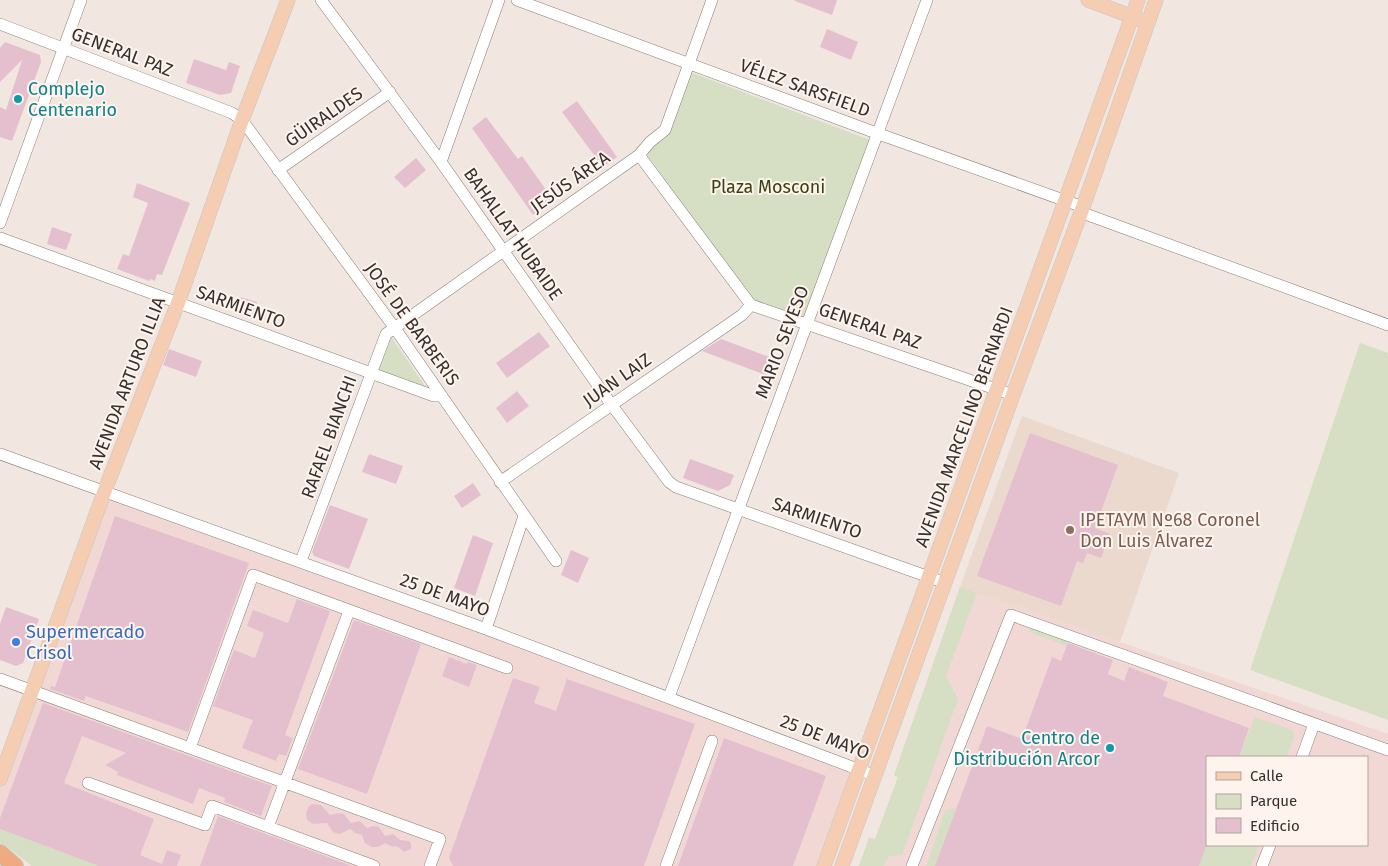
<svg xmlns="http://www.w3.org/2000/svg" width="1388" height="866" font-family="'Fira Sans',sans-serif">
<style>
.industrial{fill:#f2d8d4;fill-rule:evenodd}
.built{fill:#ebd9ce}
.green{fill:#d6dfc4}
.building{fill:#e4c0cf}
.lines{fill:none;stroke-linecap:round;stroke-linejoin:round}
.minor-casing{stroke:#877e78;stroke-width:12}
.major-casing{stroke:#c6c5c4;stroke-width:15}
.highway-casing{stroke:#c6c5c4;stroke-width:18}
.minor{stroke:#fff;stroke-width:11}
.major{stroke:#f5cdb2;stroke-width:14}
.highway{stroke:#efab7f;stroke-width:16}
.culture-dot{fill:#0f9aa8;stroke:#fff4ed;stroke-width:2}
.education-dot{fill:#8d6e63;stroke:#fff4ed;stroke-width:2}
.shop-dot{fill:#3f7fe0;stroke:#fff4ed;stroke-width:2}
.labels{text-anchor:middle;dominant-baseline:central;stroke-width:4;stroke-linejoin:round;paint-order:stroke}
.street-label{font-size:18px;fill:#34302d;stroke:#fff4ed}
.culture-label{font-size:18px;fill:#0d838f;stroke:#fff4ed;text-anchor:start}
.park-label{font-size:18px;fill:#37430f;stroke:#fff4ed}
.education-label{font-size:18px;fill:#785e54;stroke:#fff4ed;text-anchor:start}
.shop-label{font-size:18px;fill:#366cbe;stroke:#fff4ed;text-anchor:start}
</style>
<rect width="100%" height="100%" fill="#f1e6e0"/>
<path class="industrial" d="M107,495L859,772L823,866H32L9,848L0,843V786Z
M960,587L1388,734V866H859L869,838L875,839L898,777L894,775ZM1207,757H1367V845H1207Z"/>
<path class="built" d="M1022,416L1179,473L1120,642L960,587Z"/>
<path class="green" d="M690,72L870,140L806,318L753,301L645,152L668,134Z
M390,335L427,389L375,371Z
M1360,343L1388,353V720L1250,670Z
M960,587L977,593L946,676L958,699L902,855L889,856L884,866H859L869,838L875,839L898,777L894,775Z
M1031,627L1068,641L1067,646L1029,632Z
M1255,717L1292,730L1295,734L1287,757H1239Z
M957,807L935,866H926L945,811Z
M0,829L99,866H32L9,848L0,843Z
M1207,844V845H1259L1251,866H1199Z"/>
<path class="building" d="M795,0H837L832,15L795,1Z
M827,29L858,42L851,60L820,47Z
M5,42L40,55L41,62L12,141L0,137V107L6,110L22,60L0,82V48Z
M194,59L226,70L229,62L240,66L231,93L220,95L186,83Z
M577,101L617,157L603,167L562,112Z
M486,117L518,159L522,156L554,201L533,215L472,128Z
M416,158L426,170L405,188L394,177Z
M137,183L190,203L162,275L157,274L155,281L150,279L149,281L117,269L123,254L129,256L148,203L133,197Z
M52,227L72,234L66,250L47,244Z
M240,297L257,302L252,316L235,310Z
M539,332L550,346L507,378L496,363Z
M721,339L775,359L768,376L702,351Z
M169,349L202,361L196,377L163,365Z
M517,391L529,406L507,423L496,408Z
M1030,433L1118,465L1095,528L1110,534L1101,558L1087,553L1083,563L1077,561L1061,606L977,576Z
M369,454L403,466L396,484L362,472Z
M690,459L734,475L730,485L718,491L683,478Z
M473,483L481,495L462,508L454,496Z
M330,505L368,519L349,569L314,556L312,552Z
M115,516L249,563L188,732L86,696L84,701L50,689L51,686L55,687Z
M473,535L493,543L475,596L454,588Z
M571,550L589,558L578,583L561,575Z
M297,599L330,611L285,735L293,738L286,756L279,754L276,761L242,748L253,720L213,706L234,650L255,658L264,633L247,626L253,610L288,623Z
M6,607L39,619L23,663L16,666L0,660V624Z
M354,620L421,644L367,794L298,769Z
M1068,643L1113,660L1108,674L1124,681L1129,667L1168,682L1163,696L1249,728L1239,757H1207V844L1199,866H935L987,726L1022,739L1052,657L1061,661Z
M449,657L467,664L468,662L477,665L469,687L442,676Z
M513,678L540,687L534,703L556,711L567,679L695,724L644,866H453L449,858Z
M43,703L272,786L261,816L224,802L225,798L199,788L193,804L117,775L118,772L105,765L126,753L82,736L64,783L154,819L140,855L162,864L167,850L181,855L177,866H99L0,829V818Z
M724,738L826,776L793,866H678Z
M312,804L321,805L330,815L338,813L344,814L351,823L360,821L367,828L373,826L379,827L385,836L393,834L400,840L409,841L411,844V849L404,852L398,847L391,846L385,843L378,847H371L365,843L362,835L355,833L350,829L340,834L333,832L327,823L313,824L307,820L306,813L309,806Z
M218,816L266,834L352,866H200Z"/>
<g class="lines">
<g class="minor-casing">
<path id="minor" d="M321,0L441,162L611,404L669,482L676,487L946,583
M517,0L879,134L1083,207
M0,24L232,113L242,120L394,327L556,561
M639,155L751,305L1013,395
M441,162L499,0
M278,170L390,92
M1080,212L1388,325
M0,223L81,0
M0,238L434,396H442
M0,454L486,629L876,776
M500,482L742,315L751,305
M301,561L386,334L639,155L650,142L665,130L712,0
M486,629L524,516
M0,679L440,839L430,866
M669,697L927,0
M190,748L253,575L507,668
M1302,757L1314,724
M88,783L205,825L212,806L374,866
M268,827L349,611
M666,866L712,741
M912,866L1011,615L1388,750
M1262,866L1270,845"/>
</g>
<g class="major-casing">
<path id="major" d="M1088,0L1141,20
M0,779L105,490L178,303L242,120L288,0
M824,866L1138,0
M842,866L1013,395L1083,207L1156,0"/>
</g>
<g class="highway-casing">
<path id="highway" d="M0,853L15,866"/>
</g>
<use href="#minor" class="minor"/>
<use href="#major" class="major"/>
<use href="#highway" class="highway"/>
</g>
<g class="culture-dot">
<circle cx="18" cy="99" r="5"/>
<circle cx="1110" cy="748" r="5"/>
</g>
<circle class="education-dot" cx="1070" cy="530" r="5"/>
<circle class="shop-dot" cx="16" cy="642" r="5"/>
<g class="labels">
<g class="street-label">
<text transform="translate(122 52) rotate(21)">GENERAL PAZ</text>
<text transform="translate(805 88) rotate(20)">VÉLEZ SARSFIELD</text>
<text transform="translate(324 117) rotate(-35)">GÜIRALDES</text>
<text transform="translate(570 182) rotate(-35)">JESÚS ÁREA</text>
<text transform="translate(513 234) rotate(55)">BAHALLAT HUBAIDE</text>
<text transform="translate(241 307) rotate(20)">SARMIENTO</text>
<text transform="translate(412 324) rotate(54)">JOSÉ DE BARBERIS</text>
<text transform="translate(870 326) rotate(19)">GENERAL PAZ</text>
<text transform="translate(782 342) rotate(-69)">MARIO SEVESO</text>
<text transform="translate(617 380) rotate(-35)">JUAN LAIZ</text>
<text transform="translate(127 383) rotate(-69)">AVENIDA ARTURO ILLIA</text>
<text transform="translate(964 427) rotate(-70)">AVENIDA MARCELINO BERNARDI</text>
<text transform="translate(329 437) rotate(-70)">RAFAEL BIANCHI</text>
<text transform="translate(817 518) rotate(19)">SARMIENTO</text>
<text transform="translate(445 595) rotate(20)">25 DE MAYO</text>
<text transform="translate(825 737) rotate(21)">25 DE MAYO</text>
</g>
<g class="culture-label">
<text x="28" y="89">Complejo<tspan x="28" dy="21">Centenario</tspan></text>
<text x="1100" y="738" text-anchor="end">Centro de<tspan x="1100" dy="21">Distribución Arcor</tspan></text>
</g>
<g class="park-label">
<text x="768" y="187">Plaza Mosconi</text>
</g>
<g class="education-label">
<text x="1080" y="520">IPETAYM Nº68 Coronel<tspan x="1080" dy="21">Don Luis Álvarez</tspan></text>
</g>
<g class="shop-label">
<text x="26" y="632">Supermercado<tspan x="26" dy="21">Crisol</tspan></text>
</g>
</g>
<rect x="1206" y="756" width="162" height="90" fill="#fff4ed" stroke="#aea6a0"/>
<rect x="1216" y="772" width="25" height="8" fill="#f5cdb2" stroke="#aea6a0"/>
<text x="1250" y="781" font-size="15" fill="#34302d">Calle</text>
<rect x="1216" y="794" width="25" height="15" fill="#d6dfc4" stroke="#aea6a0"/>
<text x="1250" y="806" font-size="15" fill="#34302d">Parque</text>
<rect x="1216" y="818" width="25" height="15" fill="#e4c0cf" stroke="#aea6a0"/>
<text x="1250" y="831" font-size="15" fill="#34302d">Edificio</text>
</svg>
